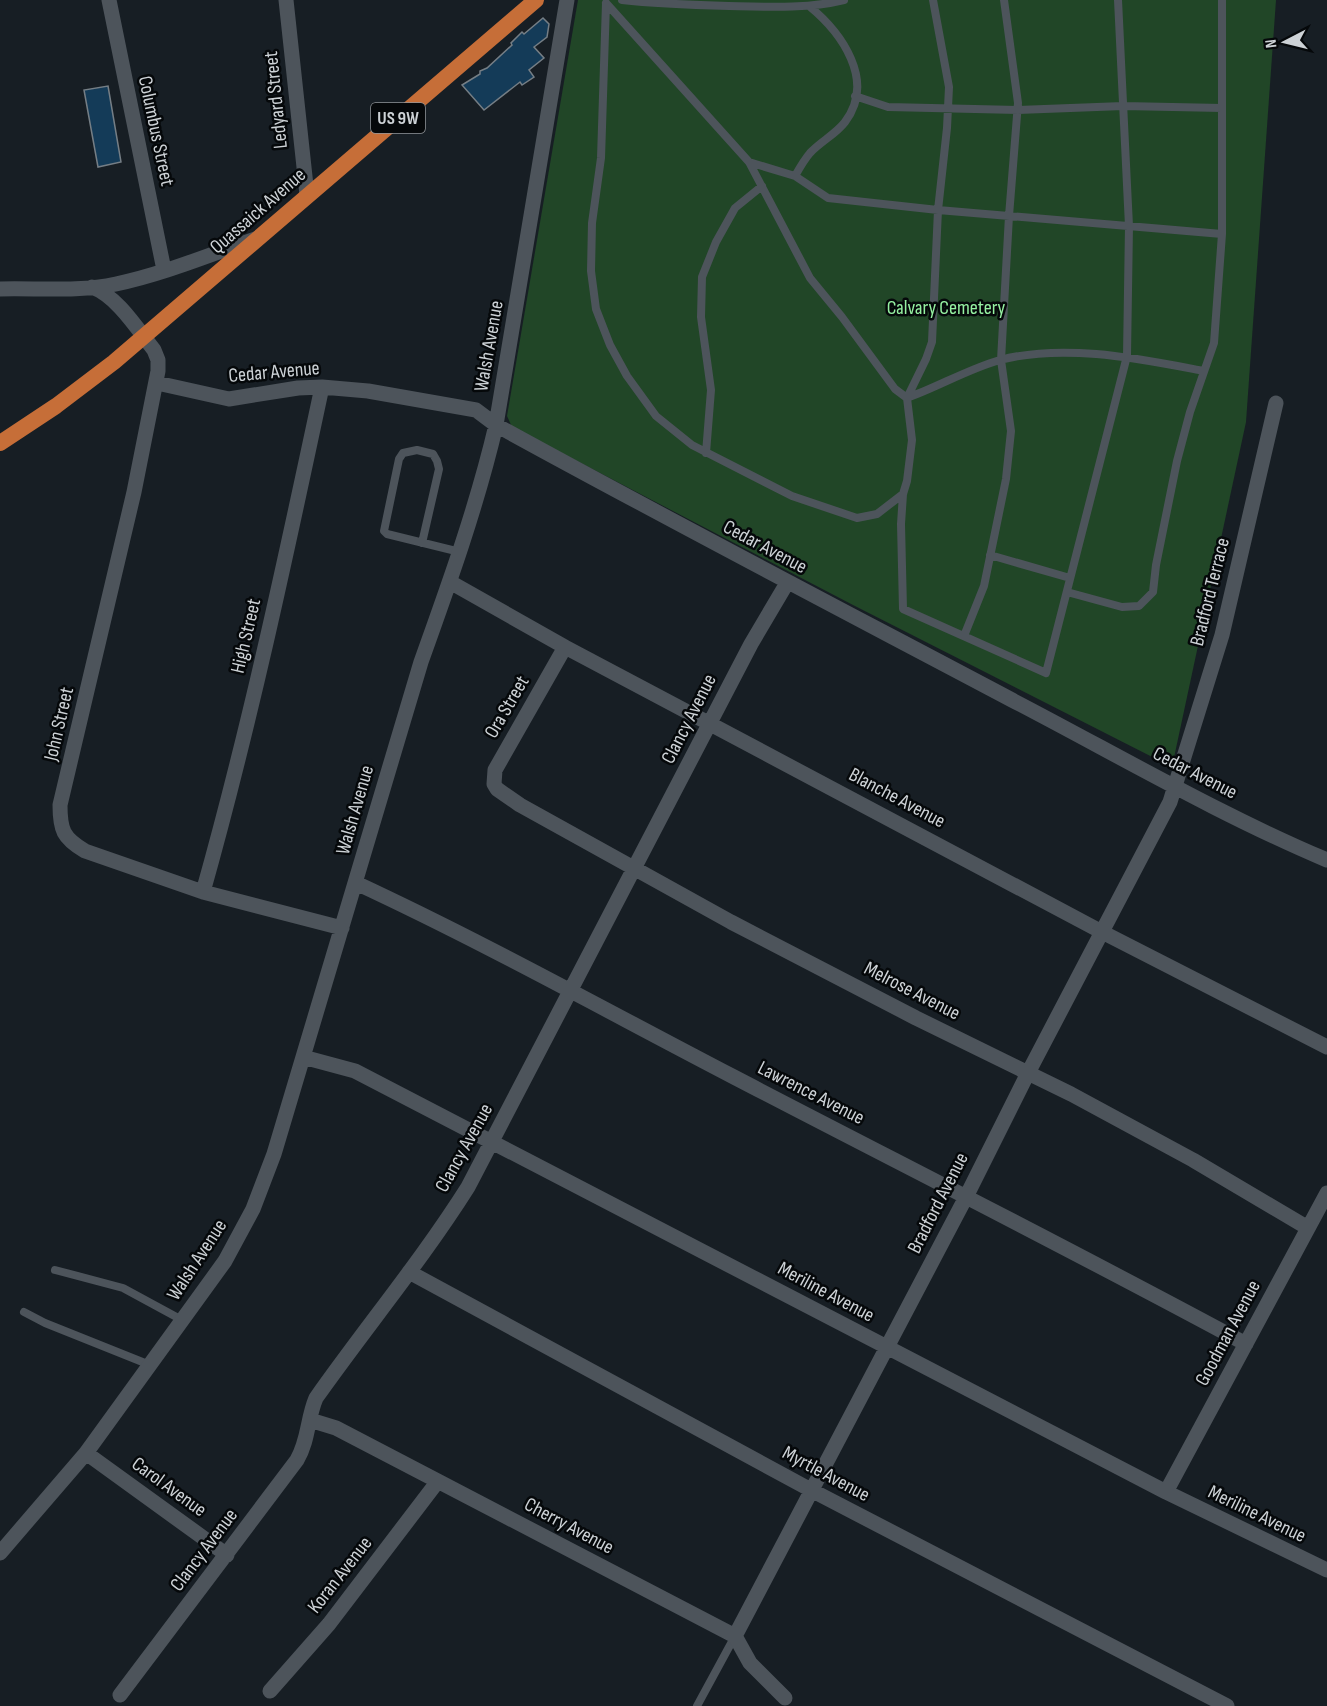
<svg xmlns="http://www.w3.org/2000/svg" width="1327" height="1706" font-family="'Sofia Sans Condensed',sans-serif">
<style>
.green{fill:#214627}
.building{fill:#143b58;stroke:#757e85;stroke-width:1.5}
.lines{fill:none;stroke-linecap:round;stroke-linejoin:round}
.service{stroke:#4d545b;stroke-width:8}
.minor{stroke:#4d545b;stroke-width:15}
.trunk{stroke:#c66e38;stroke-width:16}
.labels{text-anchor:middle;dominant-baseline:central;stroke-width:5;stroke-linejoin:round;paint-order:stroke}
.shield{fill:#05080a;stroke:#919599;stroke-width:1.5}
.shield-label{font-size:18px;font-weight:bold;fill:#cdd2d6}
.street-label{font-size:20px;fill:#cdd2d6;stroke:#05080a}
.park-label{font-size:20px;fill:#96f2a2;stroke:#05080a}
</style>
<rect width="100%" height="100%" fill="#171e24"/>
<path class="green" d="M578,0H1276L1246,422L1172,767L853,605L512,427L507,416Z"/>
<path class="building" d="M543,18L549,24L547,37L534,47L544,58L529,70L534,77L522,85L520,82L484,110L462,85L480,74V71L487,68L512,45L511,43L522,32L524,34Z
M108,86L121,162L98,167L84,90Z"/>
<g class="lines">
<path class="service" d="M622,0C658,4 693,5 729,6C768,7 807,9 844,0
M606,3L601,158L592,223L591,271L596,309L610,345L627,376L656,416L692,445L792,496L857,518L877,514L903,494
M606,3L749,162L795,176L828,198L938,210L1222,234
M855,96L888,107L1018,110L1123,106L1222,108
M749,162L810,278L842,317L895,389L907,398L912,440L907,481L903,494L901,524L903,609L1046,673L1127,356L1129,226L1118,0
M795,176C799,169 804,160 810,153C820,142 836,134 845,122C876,81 842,33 809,6
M907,398L926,359L932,342L938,210L947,128L949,87L933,0
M907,398C938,387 968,369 1000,360C1065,343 1140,359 1204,371
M706,453L711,390L701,317L702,277L716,242L735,208L762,186
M422,543L439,469L437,461L433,454L417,450L403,453L399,459L384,531L387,534L460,552
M990,555L1070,578
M1067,592L1122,607L1139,606L1153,592L1156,565L1177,461L1190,412L1214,343L1222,234V0
M964,636L984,586L1006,479L1011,431L1001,360L1009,216L1018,103L1004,0
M55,1270L123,1288L182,1320
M24,1312L45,1323L150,1365
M697,1706L735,1636"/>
<path class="minor" d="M109,0L164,270
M286,0L307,195
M92,287C117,296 138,330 154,350L158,360V371L134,492L60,805C60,830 63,838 85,851L203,892L342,928
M0,289C38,288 79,292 116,284C164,274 211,254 258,238
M157,383L229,399L298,388L322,387L368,391L476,410L496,425C667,519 840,609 1012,700C1116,754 1218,814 1327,860
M450,582L565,647L1102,932L1327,1047
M565,647L495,770L494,784L497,789L520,805L731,922L916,1018L1071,1094L1193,1160L1308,1228
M356,883C483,942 607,1011 732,1076C903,1165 1076,1252 1246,1344
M203,892C250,725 286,556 322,387
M303,1057L355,1071L1166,1492L1327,1570
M409,1272L811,1490L1227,1706
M310,1420L336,1428L735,1636L750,1663L785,1698
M86,1453L227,1555
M1166,1492L1327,1193
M0,1553L86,1453L225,1261L253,1209L274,1154L421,662C449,584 477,506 496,425L567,0
M735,1636L966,1197L1028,1073L1170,802L1222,635L1276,403
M270,1691L329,1624L438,1481
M120,1695L297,1460C309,1439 307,1419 316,1398C366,1327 422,1260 468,1187L751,644L787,583"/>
<path class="trunk" d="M0,443L56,406L114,362L536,0"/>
</g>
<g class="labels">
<rect class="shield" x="371" y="103" width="54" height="30" rx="4.5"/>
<g class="shield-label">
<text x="398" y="118">US 9W</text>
</g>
<g class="street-label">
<text transform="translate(276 100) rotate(-96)">Ledyard Street</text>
<text transform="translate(156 131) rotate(78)">Columbus Street</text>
<text transform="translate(258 211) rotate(-41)">Quassaick Avenue</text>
<text transform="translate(489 346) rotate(-80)">Walsh Avenue</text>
<text transform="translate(274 372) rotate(-5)">Cedar Avenue</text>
<text transform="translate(765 547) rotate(28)">Cedar Avenue</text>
<text transform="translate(1210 592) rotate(-76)">Bradford Terrace</text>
<text transform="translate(246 636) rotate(-77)">High Street</text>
<text transform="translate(507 707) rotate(-60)">Ora Street</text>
<text transform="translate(689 719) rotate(-63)">Clancy Avenue</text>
<text transform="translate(59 724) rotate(-77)">John Street</text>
<text transform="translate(1195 773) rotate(27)">Cedar Avenue</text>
<text transform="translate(897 798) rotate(28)">Blanche Avenue</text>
<text transform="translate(355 810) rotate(-74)">Walsh Avenue</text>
<text transform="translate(912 991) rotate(27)">Melrose Avenue</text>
<text transform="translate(811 1093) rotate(27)">Lawrence Avenue</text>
<text transform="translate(464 1148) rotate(-61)">Clancy Avenue</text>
<text transform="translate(938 1203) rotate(-63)">Bradford Avenue</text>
<text transform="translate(197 1260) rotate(-57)">Walsh Avenue</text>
<text transform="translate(826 1292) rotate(28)">Meriline Avenue</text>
<text transform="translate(1228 1333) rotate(-62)">Goodman Avenue</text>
<text transform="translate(826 1474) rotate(28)">Myrtle Avenue</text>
<text transform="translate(169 1487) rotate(36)">Carol Avenue</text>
<text transform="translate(1257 1514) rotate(26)">Meriline Avenue</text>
<text transform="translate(569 1526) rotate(28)">Cherry Avenue</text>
<text transform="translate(204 1550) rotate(-53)">Clancy Avenue</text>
<text transform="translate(340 1575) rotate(-52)">Koran Avenue</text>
</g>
<g class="park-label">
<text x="946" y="308">Calvary Cemetery</text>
</g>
</g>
<g transform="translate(1285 42) rotate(263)" stroke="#05080a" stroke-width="4.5" paint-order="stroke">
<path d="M0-4.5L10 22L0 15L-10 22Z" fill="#cdd2d6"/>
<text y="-9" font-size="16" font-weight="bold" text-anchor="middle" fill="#cdd2d6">N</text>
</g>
</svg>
